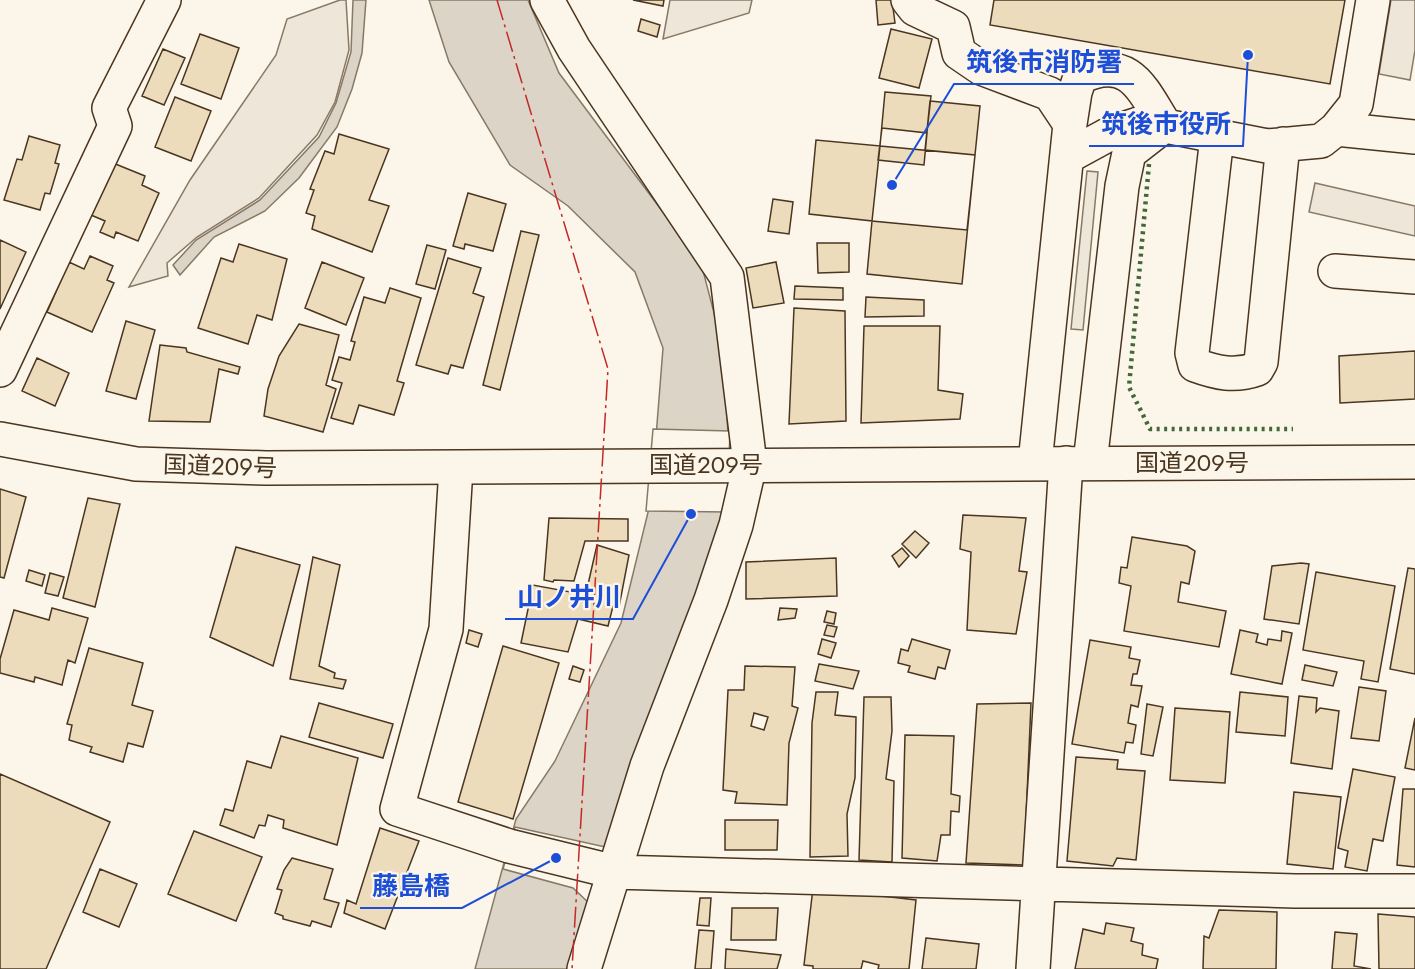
<svg xmlns="http://www.w3.org/2000/svg" width="1415" height="969" font-family="Jost,'Noto Sans JP',sans-serif">
<style>
.green{fill:#ede6d9;stroke:#887966;stroke-width:1.5}
.water{fill:#dcd4c6;stroke:#887966;stroke-width:1.5}
.pier{fill:#fbf6e9;stroke:#887966;stroke-width:1.5}
.building{fill:#ecdcbc;stroke:#4a3520;stroke-width:1.5;fill-rule:evenodd}
.lines{fill:none;stroke-linecap:round;stroke-linejoin:round}
.minor-casing{stroke:#4a3520;stroke-width:36}
.highway-casing{stroke:#4a3520;stroke-width:36}
.minor{stroke:#fbf6e9;stroke-width:33}
.highway{stroke:#fbf6e9;stroke-width:33}
.hedge{stroke:#436837;stroke-width:4.5;stroke-dasharray:3 4.5;stroke-linecap:butt}
.power{stroke:#c62828;stroke-width:1.5;stroke-dasharray:21 4.5 3 4.5;stroke-linecap:butt}
.labels{text-anchor:middle;dominant-baseline:central;stroke-width:4.5;stroke-linejoin:round;paint-order:stroke}
.street-label{font-size:24px;fill:#4a3520;stroke:#fbf6e9}
.leader{fill:none;stroke:#1d4ed8;stroke-width:2}
.callout-dot{fill:#1d4ed8;stroke:#fbf6e9;stroke-width:2}
.callout-label{font-size:26px;text-anchor:middle;font-weight:bold;fill:#1d4ed8;stroke:#fbf6e9;stroke-width:4.5;stroke-linejoin:round;paint-order:stroke}
</style>
<rect width="100%" height="100%" fill="#fbf6e9"/>
<path class="green" d="M340,0H346L349,50L335,102L317,135L259,198L197,237L167,263L168,276L129,287L190,180L276,55L287,19Z
M670,0H752L749,13L663,39Z
M1391,0H1415V50L1410,80L1379,74Z
M1087,171L1098,172L1083,330L1071,329Z
M1315,183L1415,206V236L1309,212Z"/>
<path class="water" d="M353,0H366L362,53L352,89L337,127L299,178L265,211L214,237L180,275L173,265L196,240L260,200L319,137L336,103L351,52Z
M429,0H528L559,73L701,263L724,351L728,436L724,510L568,969H475L516,819L555,761L621,623L651,500L663,348L635,272L568,206L510,165L449,62Z"/>
<path class="pier" d="M653,429L730,431L727,512L646,511Z
M515,827L610,848L592,906L573,888L503,869Z"/>
<path class="building" d="M633,0H664L663,6Z
M876,0H892L895,23L878,25Z
M994,0H1345L1330,84L990,25Z
M641,19L660,25L657,37L638,31Z
M891,29L932,39L919,88L879,78Z
M200,34L239,48L221,99L181,84Z
M163,49L185,58L164,105L142,96Z
M885,92L931,96L925,150L975,155L962,284L867,274L872,221L809,214L816,140L880,146Z
M175,97L211,111L191,161L155,147Z
M930,101L980,106L975,155L925,150Z
M882,128L927,133L924,165L878,160Z
M339,134L389,149L369,200L389,206L372,252L312,229L315,216L306,213L314,190L310,189L325,151L334,154Z
M29,136L60,145L55,163L59,164L50,194L45,193L40,210L4,200L17,159L22,160Z
M880,146L975,155L967,230L872,221Z
M113,163L145,176L142,185L159,193L138,241L116,232L114,238L100,232L105,221L91,215Z
M468,193L506,204L493,251L465,244L464,249L453,246Z
M773,199L793,202L789,234L768,231Z
M521,231L539,235L500,390L483,385Z
M0,240L26,252L0,309Z
M817,243H849V272L818,273Z
M239,244L287,259L272,320L257,315L248,344L198,328L221,258L233,262Z
M427,245L446,250L435,289L416,284Z
M90,256L113,266L107,280L114,283L92,332L47,312L69,262L84,269Z
M448,258L481,268L473,293L484,297L463,368L451,365L448,374L416,365Z
M322,262L364,278L346,325L305,308Z
M776,262L784,303L753,308L746,268Z
M795,286L843,288V300L794,299Z
M390,288L421,298L397,381L404,383L394,415L359,405L353,424L331,418L342,383L332,380L339,357L350,360L355,342L351,341L364,297L385,303Z
M866,297L924,300V316L865,317Z
M794,308L845,311L846,421L789,424Z
M126,321L155,330L136,399L106,391Z
M299,324L339,335L326,385L336,389L323,432L264,416L268,389L279,356Z
M864,326H940L938,390L963,394L960,419L861,423Z
M160,345L186,348L187,352L240,367L238,374L219,369L210,422L149,421Z
M1415,351V399L1340,403L1339,356Z
M37,358L69,373L55,406L22,391Z
M0,489L26,497L4,578L0,577Z
M88,498L120,504L95,607L63,598Z
M963,515L1026,518L1019,571L1027,572L1016,634L967,630L971,552L960,549Z
M549,518L628,519V541H585L574,581L554,580L553,582L544,580Z
M915,531L929,543L916,558L902,544Z
M1132,537L1187,546L1195,551L1189,584L1181,582L1178,602L1226,611L1219,647L1124,631L1131,586L1119,583L1121,567L1127,568Z
M597,545L629,555L619,607L613,606L608,626L578,619L568,652L521,643L533,585L576,593V600L584,602Z
M236,547L300,565L273,666L210,637Z
M902,548L909,556L899,567L892,556Z
M313,557L340,565L319,666L335,673L334,678L346,680L343,689L290,679Z
M836,558L837,596L746,599V562Z
M1301,563L1309,564L1299,624L1264,619L1272,566Z
M1408,568L1415,569V674L1390,669Z
M29,570L45,575L42,586L26,581Z
M1316,572L1395,586L1378,682L1361,679L1364,661L1303,650Z
M50,573L64,577L58,596L45,593Z
M52,608L88,618L75,663L68,660L62,685L35,677L34,682L0,673V659L14,610L49,620Z
M780,608L797,609L795,618L778,620Z
M827,611L836,613L834,624L824,622Z
M827,625L837,627L834,637L824,635Z
M469,630L482,634L478,647L466,643Z
M1240,630L1258,634L1256,642L1267,645L1268,639L1281,641L1282,631L1292,633L1282,684L1231,674Z
M822,639L836,643L831,658L818,654Z
M912,639L950,650L945,669L938,667L935,679L908,672L910,666L898,663L901,649L908,651Z
M1090,640L1131,647L1129,658L1140,660L1137,674H1133L1131,685L1142,686L1138,707L1131,705L1128,723L1136,725L1133,743L1126,742L1124,753L1072,744Z
M503,646L559,663L513,819L458,802Z
M89,648L143,663L132,705L153,711L143,747L128,743L123,762L90,752L92,747L69,740L72,725L67,724Z
M819,664L859,671L853,689L815,681Z
M1305,665L1337,672L1333,686L1302,680Z
M573,666L584,670L580,682L569,679Z
M745,666L795,667L792,706L798,708L789,743L787,805L735,803L737,792L723,790L728,690H744ZM754,713L768,717L764,730L751,726Z
M1359,687L1386,691L1379,741L1351,738Z
M816,692H838L835,715L856,717L855,778L847,814L848,856L810,857L812,723Z
M1240,692L1288,697L1285,736L1236,732Z
M1299,696L1317,698L1316,712L1320,708L1339,711L1332,769L1291,763Z
M864,697H891L892,731L886,779L894,781L892,862L859,860Z
M319,703L393,724L383,758L309,737Z
M1031,703L1024,865L966,863L977,704Z
M1147,704L1163,707L1153,756L1141,754Z
M1175,708L1230,712L1225,783L1170,780Z
M1415,718V770L1405,768Z
M905,735L954,736L951,794L960,796L959,812L951,811L950,835H941L937,861L902,858Z
M281,736L358,758L337,845L283,828L284,820L268,815L265,826L259,825L254,838L220,825L225,809L233,811L247,761L271,768Z
M1076,757L1118,760L1117,769L1145,771L1136,860L1117,858L1113,866L1067,861Z
M1353,769L1395,777L1383,841L1373,839L1367,871L1345,867L1348,851L1338,848Z
M0,774L110,822L46,969H0Z
M1403,789H1415V867L1397,865Z
M1294,792L1341,797L1333,869L1287,864Z
M725,820H778L777,850H725Z
M380,828L419,841L385,929L344,913L347,900L356,904Z
M194,831L262,857L236,921L168,894Z
M292,858L333,869L324,899L339,903L331,927L312,921L310,926L283,919V916L275,913L282,890L277,889L284,870Z
M100,869L137,884L119,927L83,912Z
M813,888L916,900L909,969H878L879,965L863,961L861,969H813V966L804,965Z
M700,898H711L709,926L697,925Z
M732,908H778L776,940H731Z
M1219,910L1277,912L1276,969H1203L1204,936L1209,938Z
M1378,914L1415,917V969H1379Z
M1106,923L1134,928L1131,941L1143,944L1142,955L1158,959L1156,969H1075L1083,929L1104,934Z
M699,930L714,931L711,969H695Z
M1335,932L1357,934L1354,966L1371,969H1332Z
M926,938L979,944L976,969H922Z
M726,949L781,955L777,969H725Z"/>
<g class="lines">
<g class="minor-casing">
<path id="minor" d="M547,0L574,49L727,277L750,464L736,525L711,600L647,766L584,969
M908,0L915,9L953,27L959,53L981,68L1050,94L1070,124
M1336,129L1356,104L1373,0
M1217,137L1192,353L1195,365C1217,373 1235,377 1257,369L1261,362L1283,144
M1067,157L1111,133L1145,122L1267,146L1321,141L1336,129L1415,137
M1335,271L1415,277
M0,370L115,126L109,108L164,0
M1035,463L1070,124L1075,92L1080,77C1130,54 1142,89 1165,125
M1090,463L1122,186L1129,153L1165,125
M456,468L446,629L397,809L509,846L615,872L1295,891H1415
M1033,969L1066,463"/>
</g>
<g class="highway-casing">
<path id="highway" d="M0,439L136,464L266,468L1415,462"/>
</g>
<use href="#minor" class="minor"/>
<use href="#highway" class="highway"/>
<path class="hedge" d="M1149,164L1129,387L1150,429H1293"/>
<path class="power" d="M497,0L608,369L572,969"/>
</g>
<g class="labels">
<g class="street-label">
<text x="1192" y="462">国道209号</text>
<text x="706" y="464">国道209号</text>
<text transform="translate(220 466) rotate(2)">国道209号</text>
</g>
</g>
<path class="leader" d="M892 185L954 84H1134M1248 55L1243 146H1089M691 514L633 619H505M556 858L462 908H360"/>
<g class="callout-dot">
<circle cx="892" cy="185" r="6"/>
<circle cx="1248" cy="55" r="6"/>
<circle cx="691" cy="514" r="6"/>
<circle cx="556" cy="858" r="6"/>
</g>
<g class="callout-label">
<text x="1044" y="71">筑後市消防署</text>
<text x="1166" y="133">筑後市役所</text>
<text x="569" y="606">山ノ井川</text>
<text x="411" y="895">藤島橋</text>
</g>
</svg>
